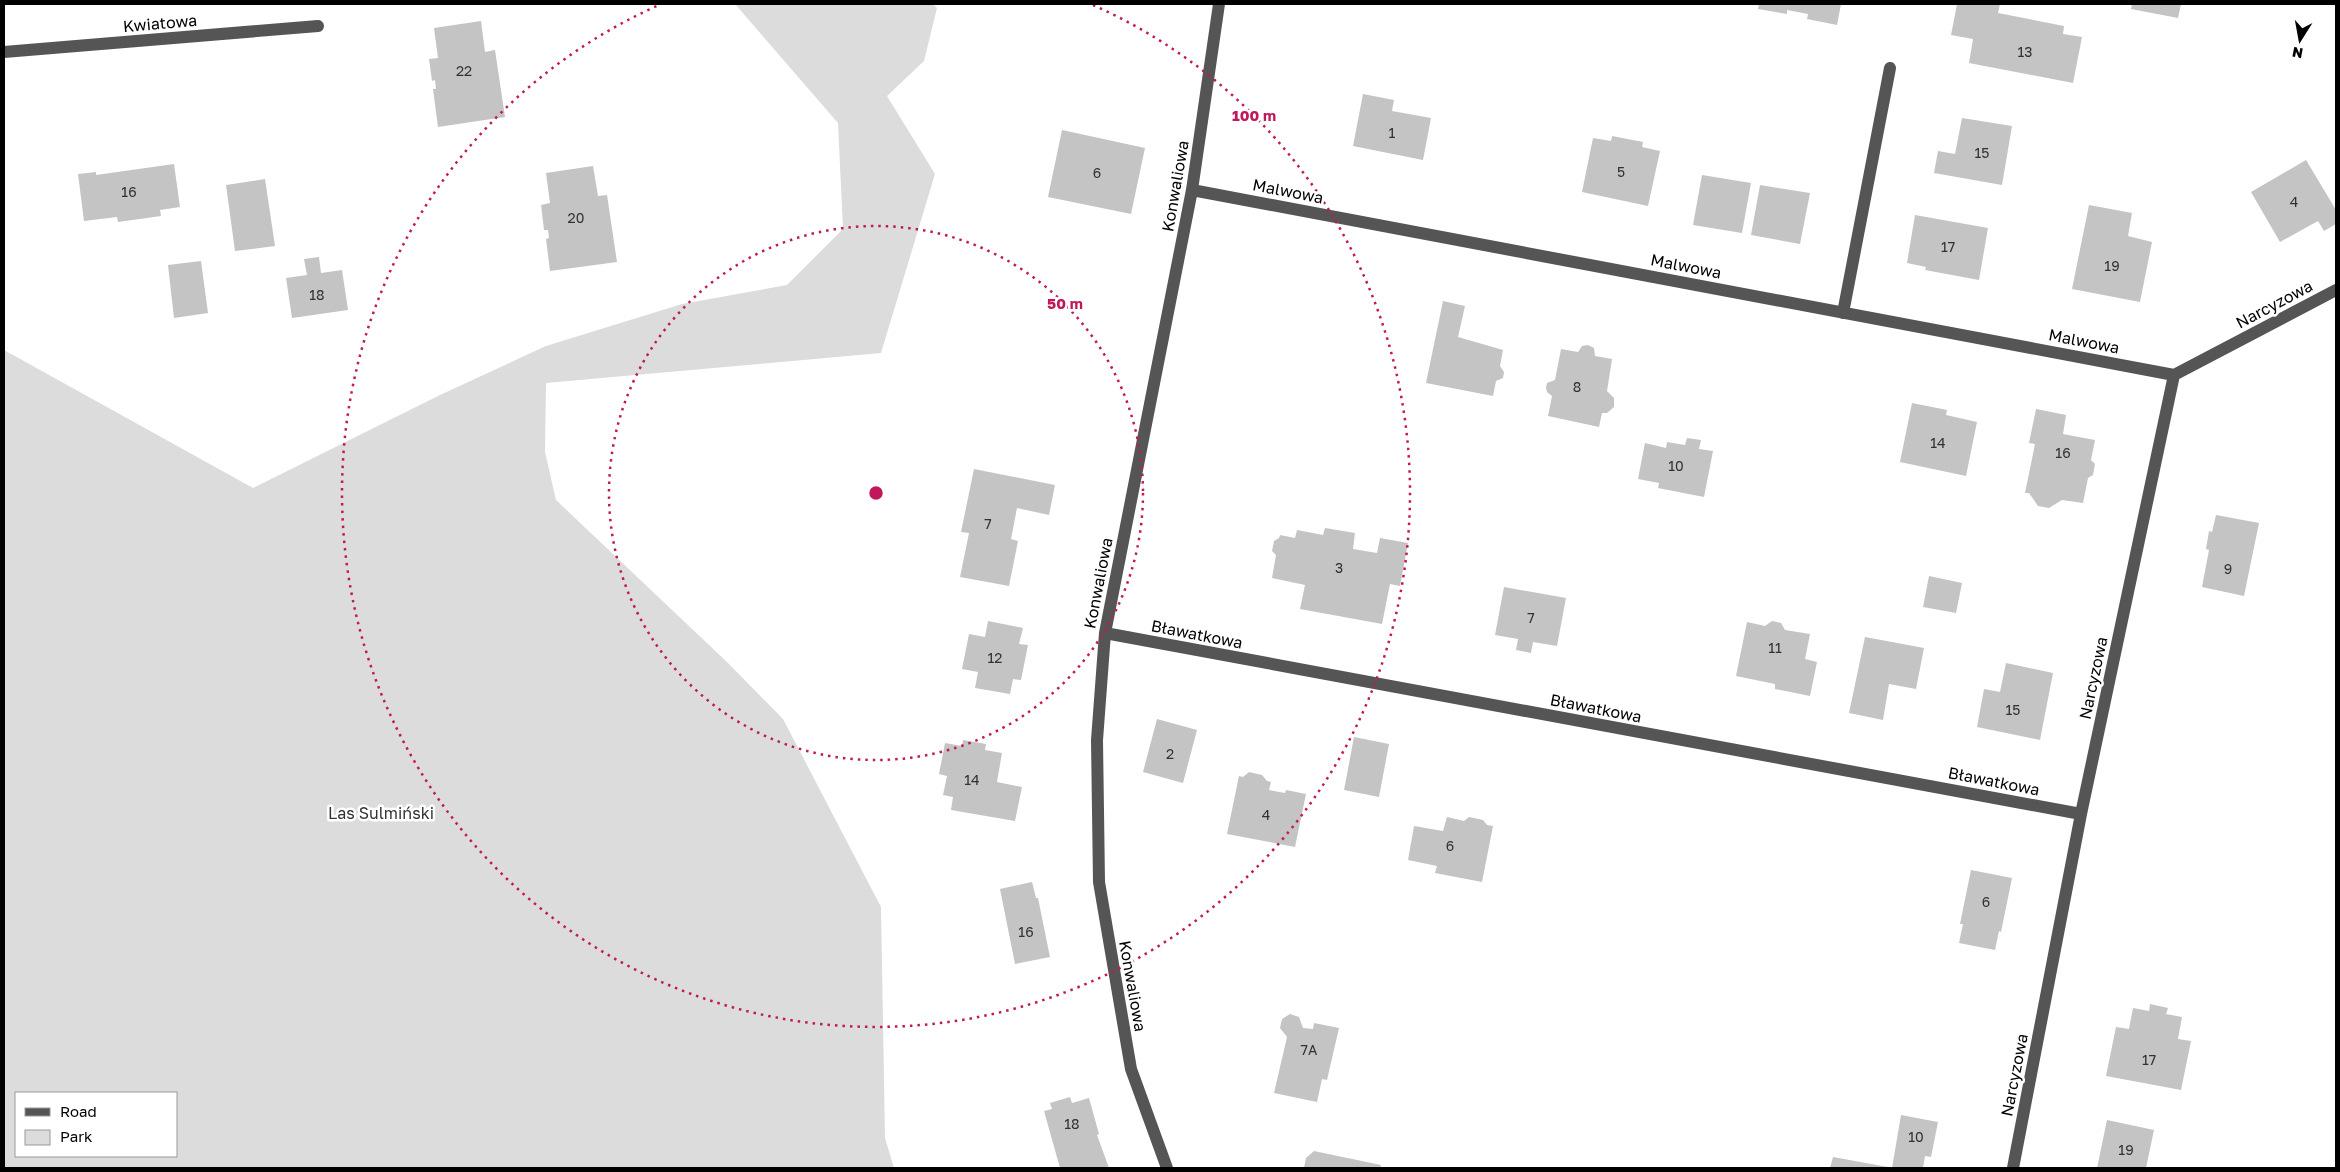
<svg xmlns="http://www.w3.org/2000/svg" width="2340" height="1172" font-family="'Golos Text',sans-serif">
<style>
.green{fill:#dcdcdc;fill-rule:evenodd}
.building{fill:#c4c4c4}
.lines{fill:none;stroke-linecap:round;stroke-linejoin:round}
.minor{stroke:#555;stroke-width:12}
.ring{fill:none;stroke:#c2185b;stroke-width:2.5;stroke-dasharray:2.5 5}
.labels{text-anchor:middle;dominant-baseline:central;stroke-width:5;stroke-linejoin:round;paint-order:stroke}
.number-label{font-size:14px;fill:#313131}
.street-label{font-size:16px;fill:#000;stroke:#fff}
.park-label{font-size:16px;fill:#333;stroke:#fff}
.centre{fill:#c2185b;stroke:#fff;stroke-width:2.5}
.ring-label{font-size:15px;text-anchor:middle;font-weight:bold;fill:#c2185b;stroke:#fff;stroke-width:5;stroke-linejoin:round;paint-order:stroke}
</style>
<rect width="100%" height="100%" fill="#fff"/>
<path class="green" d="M735,4H933L937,8L924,61L887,96L935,174L881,353L546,383L545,452L556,500L728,663L783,719L881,907L885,1138L894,1168H4V350L253,488L440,395L546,346L682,304L787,285L843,229L838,123ZM16,1093H176V1156H16Z"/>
<path class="building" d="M1759,4H1841L1837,25L1807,19L1808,14L1787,10V14L1758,9Z
M1957,4H2000L1998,13L2064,26L2063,34L2082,37L2073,83L1969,63L1973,39L1951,35Z
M2132,4H2181L2178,18L2131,9Z
M481,21L485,52L495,50L505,117L438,127L433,89H436L435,80L432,81L429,59L438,58L434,28Z
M1363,94L1394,100L1392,111L1431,118L1423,160L1353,146Z
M1962,118L2012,126L2002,185L1934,173L1938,151L1955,154Z
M1062,130L1145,148L1131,214L1048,197Z
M1612,136L1643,142L1642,147L1660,151L1648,206L1582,192L1593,138L1611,141Z
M2306,160L2336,210V224L2324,231L2318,221L2280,242L2251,192Z
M174,164L180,207L160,210L161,216L118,222L117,217L84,221L78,174L96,172V175Z
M593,166L598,196L607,195L617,262L550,271L546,239L549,238L548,230H544L541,205L550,203L546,173Z
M1702,175L1751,183L1742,233L1693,225Z
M265,179L275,246L235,251L226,185Z
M1760,185L1810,193L1800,244L1751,235Z
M2089,205L2132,213L2128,236L2152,242L2140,302L2072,289Z
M1915,215L1988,228L1979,280L1925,270L1926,267L1907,263Z
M319,257L321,273L342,270L348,310L292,318L286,278L307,275L304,259Z
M201,261L208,313L174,318L168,265Z
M1443,301L1465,306L1458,337L1503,350L1500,366L1504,372L1503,378L1496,381L1493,396L1426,383Z
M1588,345L1594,348L1595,356L1612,359L1607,391L1614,398V407L1607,413H1602L1599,427L1548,416L1552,396L1547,392L1546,388L1547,383L1555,380L1561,349L1578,352L1582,346Z
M1912,403L1947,410L1946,415L1977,422L1966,476L1900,462Z
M2036,409L2066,415L2063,434L2095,440L2091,460L2095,464L2093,475L2088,478L2083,503L2062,500L2049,508L2038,506L2029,493H2025L2035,444L2029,443Z
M1687,438L1701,440L1699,449L1713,451L1704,497L1658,488L1659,483L1638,479L1645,443L1666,448L1667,442L1685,445Z
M974,469L1055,485L1049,515L1017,508L1011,539L1018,541L1009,586L960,577L969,533L961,532Z
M2216,515L2259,523L2244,596L2202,587L2209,550L2206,549L2209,531L2212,532Z
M1325,528L1355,533L1353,549L1377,553L1380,538L1408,543L1400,586L1390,584L1382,624L1300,609L1305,585L1272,578L1276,555L1272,551L1274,541L1279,538L1280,535L1295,538L1297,530L1323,535Z
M1929,576L1962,583L1956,613L1923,607Z
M1504,587L1566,598L1557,646L1533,642L1531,653L1516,650L1518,639L1495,635Z
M988,621L1023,628L1019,644L1028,645L1021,680L1013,679L1010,694L975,688L978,672L962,669L969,634L985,637Z
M1772,621L1781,623L1785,630L1810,634L1805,659L1817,662L1810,696L1775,689V684L1736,676L1747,622L1765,626Z
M1865,637L1924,648L1916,689L1889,684L1883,720L1849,713Z
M2006,663L2053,673L2040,740L1977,727L1984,689L2000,692Z
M1157,719L1197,730L1183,783L1143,772Z
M1354,737L1389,744L1379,797L1344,790Z
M963,740L986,744L985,750L1002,753L997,782L1022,787L1015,821L951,810L953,797L943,795L947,776L939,774L945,743L962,746Z
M1249,772L1262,775L1267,781L1271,782L1269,790L1285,793L1286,790L1306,794L1295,847L1227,834L1239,776L1243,777Z
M1447,817L1464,821L1469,817L1483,820L1487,825L1493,826L1482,882L1435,873L1437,866L1408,860L1414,826L1443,831Z
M1971,870L2012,878L2001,932L1999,931L1995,950L1959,943L1963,924H1960Z
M1032,882L1036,898H1038L1050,957L1015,964L1000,889Z
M2150,1004L2168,1008L2166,1014L2182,1017L2178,1039L2191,1041L2181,1090L2106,1076L2116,1027L2129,1029L2133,1008L2149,1011Z
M1290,1014L1299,1017L1303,1028L1313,1029L1314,1023L1339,1028L1327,1080L1322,1079L1317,1102L1274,1093L1287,1037L1280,1028L1282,1019Z
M1070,1097L1072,1103L1089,1098L1099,1134L1097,1135L1109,1168H1060L1044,1111L1052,1109L1050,1103Z
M1901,1115L1938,1122L1931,1157L1925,1156L1923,1168H1892Z
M2107,1120L2154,1130L2146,1168H2097Z
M1314,1151L1381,1165L1380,1168H1304L1306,1158Z
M1833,1157L1888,1167V1168H1830Z"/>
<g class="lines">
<path class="minor" d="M4,52L318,26
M1192,190L2174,375
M1843,313L1890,68
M1105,633L2081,814
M1167,1168L1131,1069L1099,882L1097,740L1105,633L1192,190L1219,4
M2013,1168L2081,814L2174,375L2336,290"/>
</g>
<g class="ring">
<circle cx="876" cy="493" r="267"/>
<path d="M1093 5A534 534 0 1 1 659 5"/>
</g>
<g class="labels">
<g class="number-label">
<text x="2025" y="51">13</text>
<text x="464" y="70">22</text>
<text x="1392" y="132">1</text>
<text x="1982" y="152">15</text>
<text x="1621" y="171">5</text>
<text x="1097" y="172">6</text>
<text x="129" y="191">16</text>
<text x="2294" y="201">4</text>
<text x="576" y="217">20</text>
<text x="1948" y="246">17</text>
<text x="2112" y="265">19</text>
<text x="317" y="294">18</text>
<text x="1577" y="386">8</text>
<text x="1938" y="442">14</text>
<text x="2063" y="452">16</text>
<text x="1676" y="465">10</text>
<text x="988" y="523">7</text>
<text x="1339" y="567">3</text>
<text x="2228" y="568">9</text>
<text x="1531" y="617">7</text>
<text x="1775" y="647">11</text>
<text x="995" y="657">12</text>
<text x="2013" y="709">15</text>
<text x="1170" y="753">2</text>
<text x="972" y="779">14</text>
<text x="1266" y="814">4</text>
<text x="1450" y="845">6</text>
<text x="1986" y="901">6</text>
<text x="1026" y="931">16</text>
<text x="1309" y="1049">7A</text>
<text x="2149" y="1059">17</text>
<text x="1072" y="1123">18</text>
<text x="1916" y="1136">10</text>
<text x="2126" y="1149">19</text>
</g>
<g class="street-label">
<text transform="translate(160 23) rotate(-5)">Kwiatowa</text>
<text transform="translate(1175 186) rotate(-80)">Konwaliowa</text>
<text transform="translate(1288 191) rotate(11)">Malwowa</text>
<text transform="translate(1686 266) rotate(11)">Malwowa</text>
<text transform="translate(2274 304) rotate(-28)">Narcyzowa</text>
<text transform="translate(2084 341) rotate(11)">Malwowa</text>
<text transform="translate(1098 583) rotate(-79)">Konwaliowa</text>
<text transform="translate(1197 634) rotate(11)">Bławatkowa</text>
<text transform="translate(2093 678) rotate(-78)">Narcyzowa</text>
<text transform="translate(1596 708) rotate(11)">Bławatkowa</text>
<text transform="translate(1994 781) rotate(11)">Bławatkowa</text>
<text transform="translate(1133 986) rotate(80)">Konwaliowa</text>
<text transform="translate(2014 1075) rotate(-79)">Narcyzowa</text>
</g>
<g class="park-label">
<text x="381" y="813">Las Sulmiński</text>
</g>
</g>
<circle cx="876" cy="493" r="8" class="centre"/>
<g class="ring-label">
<text x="1254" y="121">100 m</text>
<text x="1065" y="309">50 m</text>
</g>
<rect width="2340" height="1172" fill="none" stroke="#000000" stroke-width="10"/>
<rect x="15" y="1092" width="162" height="65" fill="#ffffff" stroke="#999999"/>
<rect x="25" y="1108" width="25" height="8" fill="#555555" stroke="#999999"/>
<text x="60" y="1117" font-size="15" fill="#000000">Road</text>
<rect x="25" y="1130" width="25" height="15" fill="#dcdcdc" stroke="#999999"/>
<text x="60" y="1142" font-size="15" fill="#000000">Park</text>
<g transform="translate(2300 40) rotate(191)" stroke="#ffffff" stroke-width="4" paint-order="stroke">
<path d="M0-4L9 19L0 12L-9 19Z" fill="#000000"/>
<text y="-8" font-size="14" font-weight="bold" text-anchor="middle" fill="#000000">N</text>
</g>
</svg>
